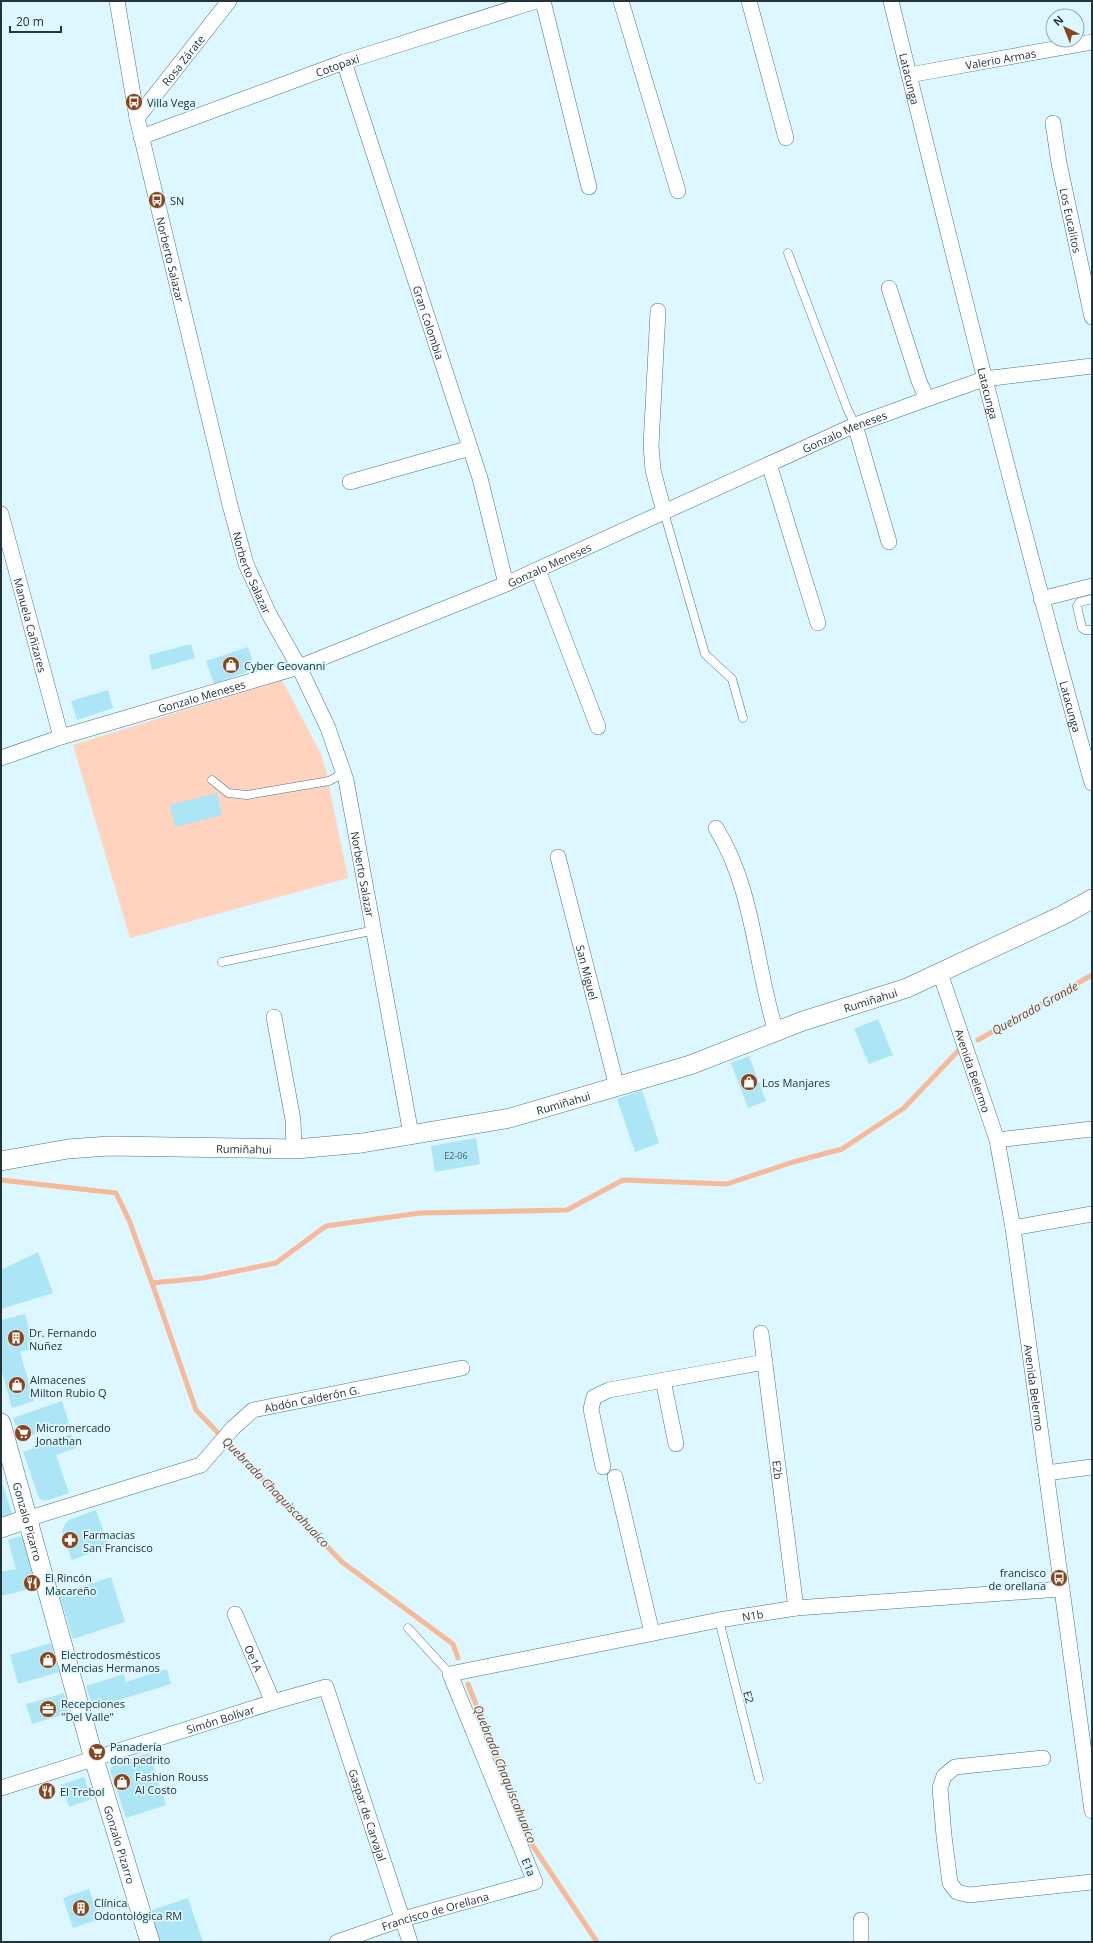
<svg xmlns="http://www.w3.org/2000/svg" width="1093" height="1943" font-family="'Open Sans',sans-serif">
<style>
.green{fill:#ffd3be}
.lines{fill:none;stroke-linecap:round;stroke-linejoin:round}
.stream{stroke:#f6b99a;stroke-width:5}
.building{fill:#ace5f6}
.service-casing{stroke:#4a737f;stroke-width:9}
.minor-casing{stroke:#4a737f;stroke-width:16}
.tertiary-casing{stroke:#4a737f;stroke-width:20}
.service{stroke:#fff;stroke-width:8}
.minor{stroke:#fff;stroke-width:15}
.tertiary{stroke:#fff;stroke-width:19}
.labels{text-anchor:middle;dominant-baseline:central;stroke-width:3.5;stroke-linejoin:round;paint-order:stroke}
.number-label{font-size:9px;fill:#446068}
.street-label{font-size:11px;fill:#223339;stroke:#dcf7ff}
.poi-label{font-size:11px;fill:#223339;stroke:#dcf7ff;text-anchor:start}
.water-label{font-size:12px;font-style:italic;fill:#86421a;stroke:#dcf7ff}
</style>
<rect width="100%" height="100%" fill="#dcf7ff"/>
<path class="green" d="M282,680L322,756L325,767L348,878L130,938L73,745Z"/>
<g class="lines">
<path class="stream" d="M978,1040L1092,975
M1,1180L116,1193L129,1220L152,1283L203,1278L276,1263L326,1226L420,1213L567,1210L623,1180L727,1184L793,1162L842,1149L904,1108L958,1051
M152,1283L196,1410L342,1562L453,1644L458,1658
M468,1684L531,1843L597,1942"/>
</g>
<path class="building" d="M191,644L195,658L152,670L149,655Z
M248,647L255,669L214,684L206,661Z
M108,690L113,708L77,720L71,701Z
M217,793L222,815L175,827L170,805Z
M878,1019L893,1055L869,1064L854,1029Z
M749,1056L766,1101L748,1108L731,1063Z
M642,1090L659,1143L635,1152L617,1099Z
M476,1138L480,1164L435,1172L431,1146Z
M38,1252L53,1293L1,1309V1270Z
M25,1314L34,1348L20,1352L34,1401L12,1408L1,1368V1320Z
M62,1401L69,1423L20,1439L13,1418Z
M71,1434L76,1448L56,1455L69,1493L45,1501L39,1498L23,1452Z
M1,1480L13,1516L1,1520Z
M96,1510L109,1546L72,1560L62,1531L65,1524L69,1520Z
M20,1536L25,1540L38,1587L1,1596V1572L16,1569L8,1540Z
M111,1577L125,1622L73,1639L59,1594Z
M51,1643L59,1672L18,1684L10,1655Z
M167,1669L171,1684L93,1708L86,1686L124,1674L126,1682Z
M64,1693L69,1713L32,1724L26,1704Z
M149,1753L166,1805L126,1818L110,1770L113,1765Z
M84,1777L92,1799L69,1807L61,1785Z
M89,1889L99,1919L73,1928L63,1898Z
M188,1898L203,1942H160L149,1911Z"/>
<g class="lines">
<g class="service-casing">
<path id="service" d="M788,253L847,408L855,425
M664,512L705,654L732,679L743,718
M1092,599L1080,602L1077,606L1082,628L1085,630H1092
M212,780L228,793L247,795L329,781L344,773
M222,962L375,930
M719,1620L759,1779
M408,1628L450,1674"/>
</g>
<g class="minor-casing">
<g id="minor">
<path id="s1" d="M117,1L137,118L230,505L246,564L269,614L299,667L328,728L346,780L411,1134"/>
<path d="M543,1L589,187"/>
<path d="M621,1L678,191"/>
<path d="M749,1L786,138"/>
<path id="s2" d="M891,1C955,263 1020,524 1092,783"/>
<path id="s3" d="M344,62L480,478L506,584"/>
<path id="s4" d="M909,75L1092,42"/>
<path id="s5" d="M137,118L229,1"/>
<path id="s6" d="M1053,123L1059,163L1092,317"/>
<path id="s7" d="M141,137L344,62L536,1"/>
<path d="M889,288L919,381L927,399"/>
<path d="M658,311L651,446L653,470L664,512"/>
<path d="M855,425L889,542"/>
<path d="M769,464L818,623"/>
<path d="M350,482L470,448"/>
<path id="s8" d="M1,514L61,737"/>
<path d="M538,570L598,727"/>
<path d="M1041,599L1092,586"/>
<path id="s9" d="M1,758L61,737L299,667L506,584L855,425L927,399L984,379L1092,366"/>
<path d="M716,828C754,889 755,965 776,1032"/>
<path id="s10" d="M558,857L617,1087"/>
<path id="s11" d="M940,973L997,1140L1013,1228L1092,1811"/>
<path d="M274,1017L293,1120L294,1148"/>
<path d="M997,1140L1092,1129"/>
<path d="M1013,1228L1092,1214"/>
<path id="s12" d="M761,1333L796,1608"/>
<path d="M663,1380L676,1444"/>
<path d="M603,1467L591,1409L594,1397L609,1390L765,1362"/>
<path d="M1046,1473L1092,1467"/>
<path d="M615,1477L652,1633"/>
<path id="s13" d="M27,1519L201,1465L233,1428L253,1410L462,1368"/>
<path id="s14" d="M235,1614L273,1702"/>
<path d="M1043,1758L955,1767L944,1776L940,1788L944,1836L950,1883L957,1892L969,1895L1092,1882"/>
<path id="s15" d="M1,1788L273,1702L326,1687L410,1942"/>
<path d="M861,1920V1942"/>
<path id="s16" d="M337,1942L403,1919L535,1882L450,1674L719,1620L796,1608L1061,1589"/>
</g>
</g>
<g class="tertiary-casing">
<g id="tertiary">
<path id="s17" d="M1,1161L68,1149L109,1146L296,1149L362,1143L510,1118L690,1065L803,1021L907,988L1063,915L1092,899"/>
<path id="s18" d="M1,1423L94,1759L150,1942"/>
<path d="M1,1528L27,1519"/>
</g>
</g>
<use href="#service" class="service"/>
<use href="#minor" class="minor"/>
<use href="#tertiary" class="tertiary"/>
</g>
<defs>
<g id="bus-disc" transform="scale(0.9)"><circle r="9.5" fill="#89441b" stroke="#dcf7ff"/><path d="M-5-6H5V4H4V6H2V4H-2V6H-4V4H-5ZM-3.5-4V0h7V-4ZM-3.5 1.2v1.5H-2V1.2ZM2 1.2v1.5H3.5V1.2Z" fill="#fff"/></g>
<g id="shop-disc" transform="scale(0.9)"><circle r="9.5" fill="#89441b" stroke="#dcf7ff"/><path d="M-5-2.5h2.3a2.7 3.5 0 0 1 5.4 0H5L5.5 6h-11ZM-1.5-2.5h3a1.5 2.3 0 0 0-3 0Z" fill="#fff"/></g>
<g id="building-disc" transform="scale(0.9)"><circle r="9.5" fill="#89441b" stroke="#dcf7ff"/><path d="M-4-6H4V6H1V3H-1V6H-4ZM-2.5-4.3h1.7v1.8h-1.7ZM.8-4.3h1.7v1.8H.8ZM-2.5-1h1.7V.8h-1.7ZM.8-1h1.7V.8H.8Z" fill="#fff"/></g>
<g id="supermarket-disc" transform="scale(0.9)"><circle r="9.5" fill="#89441b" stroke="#dcf7ff"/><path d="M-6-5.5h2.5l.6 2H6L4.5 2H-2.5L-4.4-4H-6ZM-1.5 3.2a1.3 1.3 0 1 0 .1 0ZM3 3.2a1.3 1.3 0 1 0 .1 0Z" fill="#fff"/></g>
<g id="pharmacy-disc" transform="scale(0.9)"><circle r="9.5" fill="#89441b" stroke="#dcf7ff"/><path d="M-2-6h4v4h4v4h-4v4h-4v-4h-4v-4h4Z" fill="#fff"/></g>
<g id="restaurant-disc" transform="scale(0.9)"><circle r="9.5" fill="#89441b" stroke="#dcf7ff"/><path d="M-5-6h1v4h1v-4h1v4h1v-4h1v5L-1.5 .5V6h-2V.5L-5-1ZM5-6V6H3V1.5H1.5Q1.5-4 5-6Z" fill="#fff"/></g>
<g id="office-disc" transform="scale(0.9)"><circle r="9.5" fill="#89441b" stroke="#dcf7ff"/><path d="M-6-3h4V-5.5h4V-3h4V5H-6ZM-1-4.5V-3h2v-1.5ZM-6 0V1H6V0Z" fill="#fff"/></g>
</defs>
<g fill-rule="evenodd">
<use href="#bus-disc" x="134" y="102"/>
<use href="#bus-disc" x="157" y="200"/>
<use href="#shop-disc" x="231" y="665"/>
<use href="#shop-disc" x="749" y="1082"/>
<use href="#building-disc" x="16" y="1338"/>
<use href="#shop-disc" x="17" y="1385"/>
<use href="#supermarket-disc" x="23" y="1433"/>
<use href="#pharmacy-disc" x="70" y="1540"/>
<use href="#bus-disc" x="1059" y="1578"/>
<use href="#restaurant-disc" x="32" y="1583"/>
<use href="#shop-disc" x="48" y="1660"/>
<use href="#office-disc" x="48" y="1709"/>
<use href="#supermarket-disc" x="97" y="1752"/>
<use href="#shop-disc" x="122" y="1782"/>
<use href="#restaurant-disc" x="47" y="1791"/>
<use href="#building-disc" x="81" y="1908"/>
</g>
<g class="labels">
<g class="number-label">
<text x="456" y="1155">E2-06</text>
</g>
<g class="street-label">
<text stroke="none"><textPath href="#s4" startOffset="93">Valerio Armas</textPath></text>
<text stroke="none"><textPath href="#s5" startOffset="74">Rosa Zárate</textPath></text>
<text stroke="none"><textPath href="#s7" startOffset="209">Cotopaxi</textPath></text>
<text stroke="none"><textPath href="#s2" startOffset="80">Latacunga</textPath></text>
<text stroke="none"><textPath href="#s6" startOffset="99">Los Eucalitos</textPath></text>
<text stroke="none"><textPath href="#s1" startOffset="264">Norberto Salazar</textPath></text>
<text stroke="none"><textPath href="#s3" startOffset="274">Gran Colombia</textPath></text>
<text stroke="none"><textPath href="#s2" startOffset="404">Latacunga</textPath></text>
<text stroke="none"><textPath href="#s9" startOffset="906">Gonzalo Meneses</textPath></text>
<text stroke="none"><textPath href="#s9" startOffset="582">Gonzalo Meneses</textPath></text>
<text stroke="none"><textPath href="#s1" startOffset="588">Norberto Salazar</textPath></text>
<text stroke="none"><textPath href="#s8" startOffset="115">Manuela Cañizares</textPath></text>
<text stroke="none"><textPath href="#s9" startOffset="210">Gonzalo Meneses</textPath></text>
<text stroke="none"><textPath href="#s2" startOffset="728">Latacunga</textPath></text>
<text stroke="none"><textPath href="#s1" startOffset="912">Norberto Salazar</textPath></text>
<text stroke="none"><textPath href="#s10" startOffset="119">San Miguel</textPath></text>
<text stroke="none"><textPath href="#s17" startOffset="892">Rumiñahui</textPath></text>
<text stroke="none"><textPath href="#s11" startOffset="103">Avenida Belermo</textPath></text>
<text stroke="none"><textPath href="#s17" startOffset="568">Rumiñahui</textPath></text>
<text stroke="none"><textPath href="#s17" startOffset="244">Rumiñahui</textPath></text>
<text stroke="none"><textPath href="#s11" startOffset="427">Avenida Belermo</textPath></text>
<text stroke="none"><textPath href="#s13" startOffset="318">Abdón Calderón G.</textPath></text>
<text stroke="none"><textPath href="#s12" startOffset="138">E2b</textPath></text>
<text stroke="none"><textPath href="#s18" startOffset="102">Gonzalo Pizarro</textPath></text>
<text stroke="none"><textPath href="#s16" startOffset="740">N1b</textPath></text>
<text stroke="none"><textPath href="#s14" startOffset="48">Oe1A</textPath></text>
<text transform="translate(749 1697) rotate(75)">E2</text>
<text stroke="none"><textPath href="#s15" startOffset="230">Simón Bolívar</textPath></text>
<text stroke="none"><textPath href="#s15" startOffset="475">Gaspar de Carvajal</textPath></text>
<text stroke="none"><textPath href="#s18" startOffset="438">Gonzalo Pizarro</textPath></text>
<text transform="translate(529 1867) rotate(68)">E1a</text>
<text stroke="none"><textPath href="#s16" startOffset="103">Francisco de Orellana</textPath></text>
</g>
<g class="poi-label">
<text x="147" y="102">Villa Vega</text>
<text x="170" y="200">SN</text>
<text x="244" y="665">Cyber Geovanni</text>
<text x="762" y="1082">Los Manjares</text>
<text x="29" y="1332">Dr. Fernando<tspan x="29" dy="13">Nuñez</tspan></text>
<text x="30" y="1379">Almacenes<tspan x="30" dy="13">Milton Rubio Q</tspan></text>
<text x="36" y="1427">Micromercado<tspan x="36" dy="13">Jonathan</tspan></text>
<text x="83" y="1534">Farmacias<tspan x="83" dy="13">San Francisco</tspan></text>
<text x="1046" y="1572" text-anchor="end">francisco<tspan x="1046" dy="13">de orellana</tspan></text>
<text x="45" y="1577">El Rincón<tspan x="45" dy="13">Macareño</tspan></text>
<text x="61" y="1654">Electrodosmésticos<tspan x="61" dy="13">Mencias Hermanos</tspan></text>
<text x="61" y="1703">Recepciones<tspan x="61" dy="13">"Del Valle"</tspan></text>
<text x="110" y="1746">Panadería<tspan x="110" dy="13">don pedrito</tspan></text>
<text x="135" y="1776">Fashion Rouss<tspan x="135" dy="13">Al Costo</tspan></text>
<text x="60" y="1791">El Trebol</text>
<text x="94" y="1902">Clínica<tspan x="94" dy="13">Odontológica RM</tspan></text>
</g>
<g class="water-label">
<text transform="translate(1035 1008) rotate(-29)">Quebrada Grande</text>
<text transform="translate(276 1492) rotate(46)">Quebrada Chaquiscahuaico</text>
<text transform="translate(505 1774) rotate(68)">Quebrada Chaquiscahuaico</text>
</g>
</g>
<rect width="1093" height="1943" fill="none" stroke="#223339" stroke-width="4"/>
<g transform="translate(1065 28) rotate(317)"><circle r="19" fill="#dcf7ff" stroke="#92a9b0"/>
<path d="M0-3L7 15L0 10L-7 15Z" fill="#89441b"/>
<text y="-6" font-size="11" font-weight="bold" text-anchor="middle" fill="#223339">N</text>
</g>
<path d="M10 26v6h51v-6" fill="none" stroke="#223339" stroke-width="2"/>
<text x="16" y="26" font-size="12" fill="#223339" stroke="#dcf7ff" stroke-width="3" paint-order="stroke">20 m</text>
</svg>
